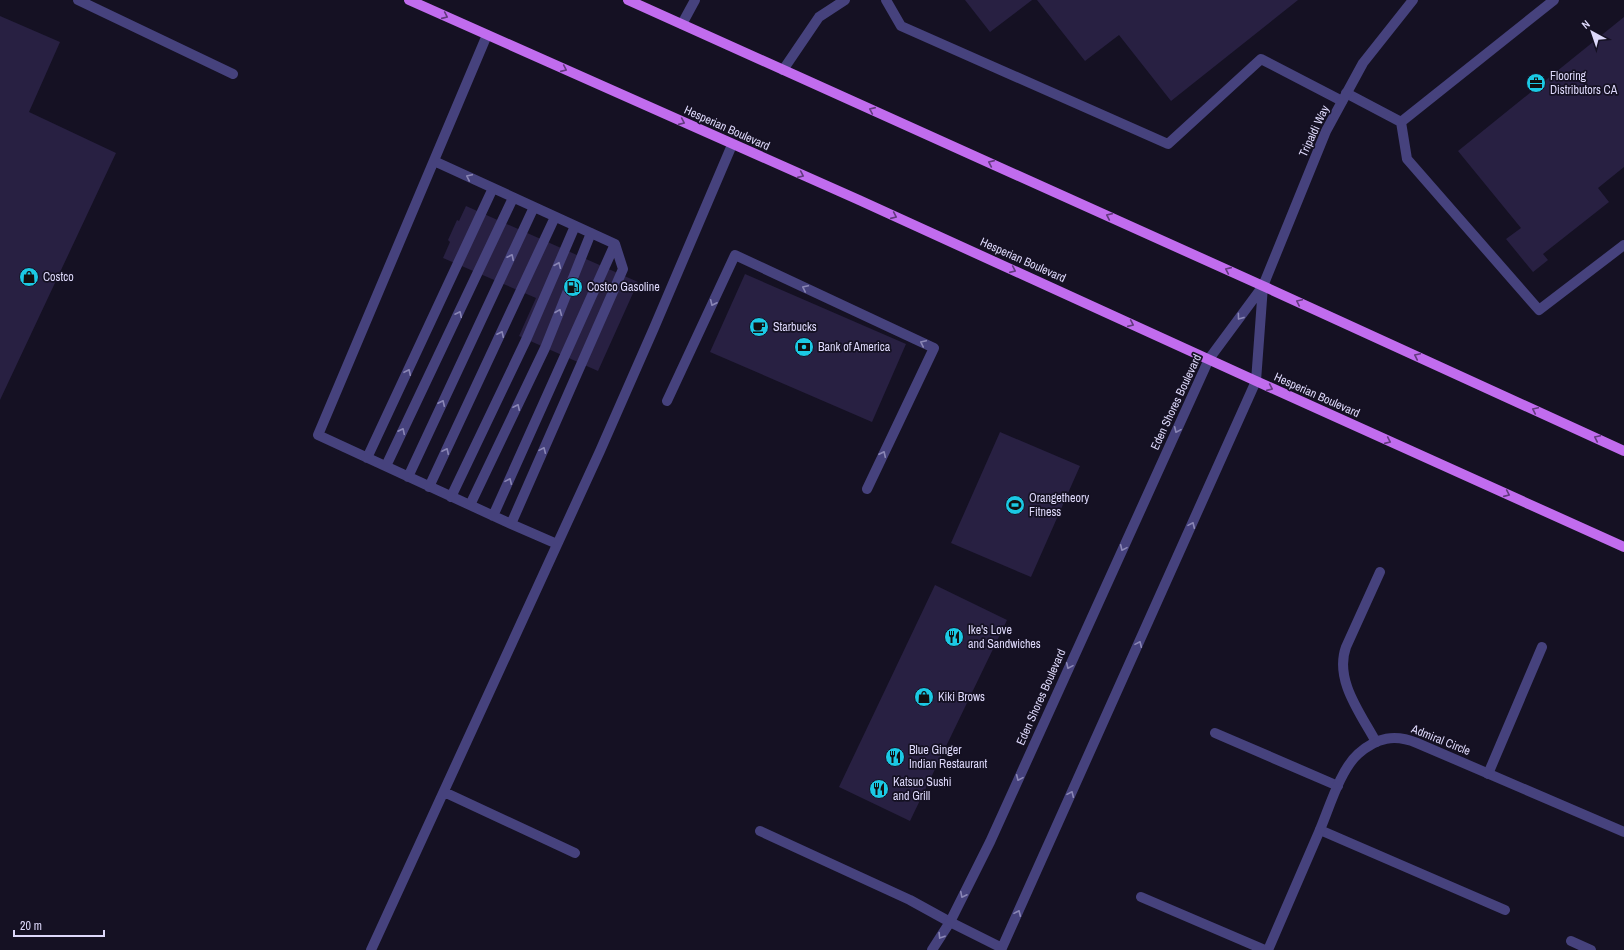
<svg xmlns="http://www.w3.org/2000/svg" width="1624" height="950" font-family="'Archivo Narrow',sans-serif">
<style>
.building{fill:#282042}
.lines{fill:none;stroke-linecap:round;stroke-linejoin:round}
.service{stroke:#46427d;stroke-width:10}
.minor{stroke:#46427d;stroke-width:10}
.tertiary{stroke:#46427d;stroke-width:10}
.primary{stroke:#c16cee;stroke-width:10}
.oneway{stroke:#623a7e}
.oneway2{stroke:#8a86b5}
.labels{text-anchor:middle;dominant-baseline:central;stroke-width:3.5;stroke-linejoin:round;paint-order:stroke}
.poi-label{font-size:12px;fill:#ddd8fa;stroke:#151123;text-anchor:start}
.street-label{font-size:12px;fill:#ddd8fa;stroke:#151123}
</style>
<rect width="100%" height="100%" fill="#151123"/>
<path class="building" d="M965,0H1032L990,32Z
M1037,0H1298L1171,101L1119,35L1085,61Z
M0,16L60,42L29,112L116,153L0,400Z
M1624,17V167L1598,188L1609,202L1543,254L1548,260L1533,272L1506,239L1521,228L1458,151Z
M466,206L638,282L598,371L519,336L536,298L443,258L450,242L448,240L457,220L459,221Z
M745,274L906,344L872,422L710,352Z
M1000,432L1080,466L1031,577L951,543Z
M935,585L1007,620L910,821L839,787Z"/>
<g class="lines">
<path class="service" d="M78,0L233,74
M886,0L901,26L1168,144L1261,59L1342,101
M682,24L695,0
M487,35L318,435L511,524L557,544
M783,70L819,17L845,0
M1346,93L1401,122
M1401,122L1407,159L1539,310L1624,245
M1401,122L1554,0
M434,161L615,244L623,269L511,524
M667,401L735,255L934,348L867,489
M367,458L493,188
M386,466L513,198
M408,477L534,207
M429,487L555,217
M451,497L526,340L575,226
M470,505L545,348L591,233
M493,516L615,244
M1215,733L1338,786
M1376,742C1361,714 1334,680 1346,647L1380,572
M1488,774L1542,647
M444,792L575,853
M1320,830L1505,910
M760,831L910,900L950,922
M1141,897L1265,950
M1571,941L1591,950
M371,950L600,451L654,328L732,145"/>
<path class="minor" d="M1263,286L1326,131L1363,63L1413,0
M1268,950C1285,911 1302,872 1319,832C1329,809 1340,770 1358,754C1377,737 1395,734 1417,743L1624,832"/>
<path class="tertiary" d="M950,922L1002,948
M932,950L950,922L990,842L1209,359L1263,286
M1001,950L1256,381L1263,286"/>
<path class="primary" d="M409,0L859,200L1256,381L1624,547
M628,0L1263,286L1624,451"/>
</g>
<defs><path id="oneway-chevron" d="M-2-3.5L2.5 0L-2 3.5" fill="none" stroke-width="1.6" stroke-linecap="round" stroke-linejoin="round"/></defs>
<g class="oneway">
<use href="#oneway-chevron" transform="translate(445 16) rotate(24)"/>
<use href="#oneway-chevron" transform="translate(564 69) rotate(24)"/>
<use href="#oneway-chevron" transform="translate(872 110) rotate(-156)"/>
<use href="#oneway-chevron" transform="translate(682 122) rotate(24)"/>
<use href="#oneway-chevron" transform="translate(991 163) rotate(-156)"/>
<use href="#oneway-chevron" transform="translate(801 175) rotate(24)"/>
<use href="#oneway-chevron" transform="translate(894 216) rotate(24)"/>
<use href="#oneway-chevron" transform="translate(1109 216) rotate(-156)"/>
<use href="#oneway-chevron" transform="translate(1013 270) rotate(24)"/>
<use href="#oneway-chevron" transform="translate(1228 270) rotate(-156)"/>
<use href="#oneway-chevron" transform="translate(1299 302) rotate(-155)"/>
<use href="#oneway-chevron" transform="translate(1131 324) rotate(24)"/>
<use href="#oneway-chevron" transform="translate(1417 356) rotate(-155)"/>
<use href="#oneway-chevron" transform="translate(1270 388) rotate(24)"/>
<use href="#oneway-chevron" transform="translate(1535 410) rotate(-155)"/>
<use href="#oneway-chevron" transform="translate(1597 438) rotate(-155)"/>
<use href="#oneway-chevron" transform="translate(1388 441) rotate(24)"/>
<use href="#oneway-chevron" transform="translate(1507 494) rotate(24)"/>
</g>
<g class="oneway2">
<use href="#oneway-chevron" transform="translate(469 177) rotate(-155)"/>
<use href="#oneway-chevron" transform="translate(511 257) rotate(-64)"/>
<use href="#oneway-chevron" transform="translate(558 265) rotate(-67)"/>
<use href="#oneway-chevron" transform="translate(805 288) rotate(-155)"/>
<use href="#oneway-chevron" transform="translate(713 303) rotate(115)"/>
<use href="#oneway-chevron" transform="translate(559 312) rotate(-68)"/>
<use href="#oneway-chevron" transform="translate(459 314) rotate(-64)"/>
<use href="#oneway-chevron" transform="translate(1240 317) rotate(126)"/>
<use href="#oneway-chevron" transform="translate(501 334) rotate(-65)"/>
<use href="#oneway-chevron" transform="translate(923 343) rotate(-155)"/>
<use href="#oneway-chevron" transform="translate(408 372) rotate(-65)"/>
<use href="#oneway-chevron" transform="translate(442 403) rotate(-65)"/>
<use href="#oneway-chevron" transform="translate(517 407) rotate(-65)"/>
<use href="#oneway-chevron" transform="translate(1177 430) rotate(114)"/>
<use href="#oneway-chevron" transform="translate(402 431) rotate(-64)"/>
<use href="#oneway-chevron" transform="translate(543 450) rotate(-66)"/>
<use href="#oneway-chevron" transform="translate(446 451) rotate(-65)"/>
<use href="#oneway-chevron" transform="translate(883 454) rotate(-65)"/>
<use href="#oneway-chevron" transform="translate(509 481) rotate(-66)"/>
<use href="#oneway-chevron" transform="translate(1192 525) rotate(-66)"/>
<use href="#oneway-chevron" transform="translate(1123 548) rotate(114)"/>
<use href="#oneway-chevron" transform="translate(1139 644) rotate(-66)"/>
<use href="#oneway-chevron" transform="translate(1069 666) rotate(114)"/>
<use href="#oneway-chevron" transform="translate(1019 778) rotate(114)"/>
<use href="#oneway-chevron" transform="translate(1071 794) rotate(-66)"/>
<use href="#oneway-chevron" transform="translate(963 895) rotate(117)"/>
<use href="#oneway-chevron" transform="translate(1018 913) rotate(-66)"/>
<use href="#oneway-chevron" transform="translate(941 936) rotate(122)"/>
</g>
<defs>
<g id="office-disc" transform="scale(1)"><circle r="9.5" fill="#1bc9e4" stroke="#151123"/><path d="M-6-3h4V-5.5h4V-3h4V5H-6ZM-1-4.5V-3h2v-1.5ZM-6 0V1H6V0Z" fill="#111"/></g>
<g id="shop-disc" transform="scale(1)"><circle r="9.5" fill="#1bc9e4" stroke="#151123"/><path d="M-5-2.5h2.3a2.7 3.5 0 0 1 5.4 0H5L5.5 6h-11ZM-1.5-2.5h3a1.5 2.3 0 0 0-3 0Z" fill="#111"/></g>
<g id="fuel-disc" transform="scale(1)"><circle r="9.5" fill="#1bc9e4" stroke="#151123"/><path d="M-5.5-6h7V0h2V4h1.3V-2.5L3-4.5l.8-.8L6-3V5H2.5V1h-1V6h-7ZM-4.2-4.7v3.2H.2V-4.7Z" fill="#111"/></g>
<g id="cafe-disc" transform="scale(1)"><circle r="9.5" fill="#1bc9e4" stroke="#151123"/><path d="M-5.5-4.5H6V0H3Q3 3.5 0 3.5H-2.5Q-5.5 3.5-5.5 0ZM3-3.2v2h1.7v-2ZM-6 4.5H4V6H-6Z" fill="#111"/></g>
<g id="bank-disc" transform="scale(1)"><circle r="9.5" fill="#1bc9e4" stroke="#151123"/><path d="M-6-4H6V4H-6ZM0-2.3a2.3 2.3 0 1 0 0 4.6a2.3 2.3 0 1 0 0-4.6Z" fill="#111"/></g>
<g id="stadium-disc" transform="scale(1)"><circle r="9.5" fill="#1bc9e4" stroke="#151123"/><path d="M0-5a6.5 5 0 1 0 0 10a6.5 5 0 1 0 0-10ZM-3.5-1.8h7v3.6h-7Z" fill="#111"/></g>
<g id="restaurant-disc" transform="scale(1)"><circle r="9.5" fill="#1bc9e4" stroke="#151123"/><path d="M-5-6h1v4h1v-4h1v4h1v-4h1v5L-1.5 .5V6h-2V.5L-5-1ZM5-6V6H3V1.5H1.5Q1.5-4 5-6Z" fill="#111"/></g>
</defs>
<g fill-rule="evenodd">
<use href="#office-disc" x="1536" y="83"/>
<use href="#shop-disc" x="29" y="277"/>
<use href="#fuel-disc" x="573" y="287"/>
<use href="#cafe-disc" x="759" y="327"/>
<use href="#bank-disc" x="804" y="347"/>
<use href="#stadium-disc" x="1015" y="505"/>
<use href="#restaurant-disc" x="954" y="637"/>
<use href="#shop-disc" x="924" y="697"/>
<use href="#restaurant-disc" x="895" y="757"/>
<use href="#restaurant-disc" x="879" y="789"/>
</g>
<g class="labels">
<g class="poi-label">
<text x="1550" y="76">Flooring<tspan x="1550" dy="14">Distributors CA</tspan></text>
<text x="43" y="277">Costco</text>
<text x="587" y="287">Costco Gasoline</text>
<text x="773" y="327">Starbucks</text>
<text x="818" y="347">Bank of America</text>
<text x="1029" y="498">Orangetheory<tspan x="1029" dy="14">Fitness</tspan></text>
<text x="968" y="630">Ike's Love<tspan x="968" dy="14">and Sandwiches</tspan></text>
<text x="938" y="697">Kiki Brows</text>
<text x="909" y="750">Blue Ginger<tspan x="909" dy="14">Indian Restaurant</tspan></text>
<text x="893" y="782">Katsuo Sushi<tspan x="893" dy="14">and Grill</tspan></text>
</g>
<g class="street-label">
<text transform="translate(727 128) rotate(24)">Hesperian Boulevard</text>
<text transform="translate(1314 131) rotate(-65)">Tripaldi Way</text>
<text transform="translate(1023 260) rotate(24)">Hesperian Boulevard</text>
<text transform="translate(1317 395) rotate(24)">Hesperian Boulevard</text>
<text transform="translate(1176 402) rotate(-65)">Eden Shores Boulevard</text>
<text transform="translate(1041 697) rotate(-66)">Eden Shores Boulevard</text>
<text transform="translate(1441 740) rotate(22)">Admiral Circle</text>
</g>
</g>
<g transform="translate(1592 32) rotate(320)" stroke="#151123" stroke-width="3" paint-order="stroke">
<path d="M0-3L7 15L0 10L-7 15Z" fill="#ddd8fa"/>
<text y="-6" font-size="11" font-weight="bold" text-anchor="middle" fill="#ddd8fa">N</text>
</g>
<path d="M14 930v6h90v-6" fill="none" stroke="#ddd8fa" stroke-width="2"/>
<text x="20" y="930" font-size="12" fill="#ddd8fa" stroke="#151123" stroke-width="3" paint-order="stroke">20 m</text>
</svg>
